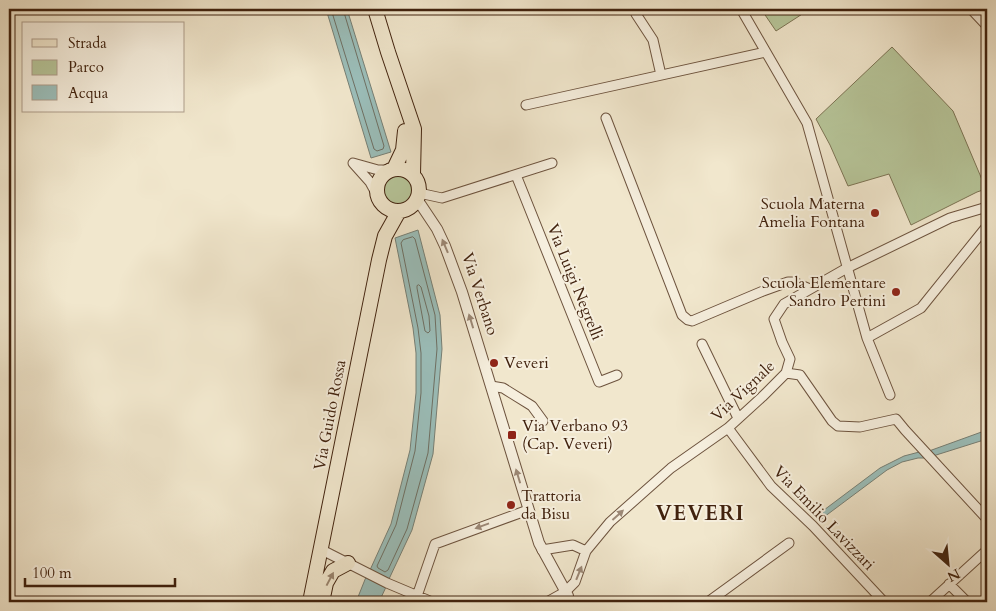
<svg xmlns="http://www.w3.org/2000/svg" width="996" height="611" font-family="Cardo,serif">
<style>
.green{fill:#b7c69a;stroke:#7c7454}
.water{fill:#9bbfbb;stroke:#778076}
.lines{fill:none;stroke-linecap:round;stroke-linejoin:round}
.shore{stroke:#6e7064;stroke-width:1}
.minor-casing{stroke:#6d533e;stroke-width:11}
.tertiary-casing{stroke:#6d533e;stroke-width:12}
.primary-casing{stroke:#41220e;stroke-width:16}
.minor{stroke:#f6efde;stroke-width:9}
.tertiary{stroke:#f6efde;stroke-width:10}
.primary{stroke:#f1e7cd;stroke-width:14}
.oneway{fill:#9c8876}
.oneway2{fill:#99846e}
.poi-dot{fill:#8f2418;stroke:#f6efde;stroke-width:2}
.labels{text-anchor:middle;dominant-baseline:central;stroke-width:4;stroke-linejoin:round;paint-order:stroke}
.poi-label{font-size:16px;fill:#41220e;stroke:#f6efde;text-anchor:start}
.street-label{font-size:16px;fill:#41220e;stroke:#f6efde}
.district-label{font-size:21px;font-weight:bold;letter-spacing:1px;fill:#41220e;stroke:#f6efde}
</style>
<rect width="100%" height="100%" fill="#f1e7cd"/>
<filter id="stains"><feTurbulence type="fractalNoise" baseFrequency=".004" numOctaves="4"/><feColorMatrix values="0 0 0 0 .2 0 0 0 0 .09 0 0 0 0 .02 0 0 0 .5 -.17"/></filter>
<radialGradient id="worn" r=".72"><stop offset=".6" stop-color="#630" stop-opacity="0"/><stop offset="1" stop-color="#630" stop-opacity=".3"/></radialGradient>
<path class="green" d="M761,9H810L776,31Z
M892,47L953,111L986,189L977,192L911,225L889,174L848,186L830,145L816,119Z
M382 190a15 15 0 1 1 30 0a15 15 0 1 1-30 0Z"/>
<path class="water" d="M326,9H347L391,152L371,158Z
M418,230L440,315L442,349L433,454L412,530L389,579L370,570L391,524L410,450L416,393V353L413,328L395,238Z
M987,430V439L933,456L929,451Z
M923,451L927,458H918L902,462L887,470L820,520L816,516L880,468L904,456Z
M366,577L386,587L379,602H356Z"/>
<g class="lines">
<path class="shore" d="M331,9L374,149L377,151L383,149L384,146L343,9
M413,237L415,239L435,315L437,349L428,453L407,529L388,570L385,572L378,568L377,566L396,525L415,451L421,393V353L418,328L401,243L403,240Z
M419,285L421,287L429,316L430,331L428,333L425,331L417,288V286Z"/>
<g class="minor-casing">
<path id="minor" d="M634,9L636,14L653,40L661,75
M741,9L807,123L867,338L890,395
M971,9L987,26
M526,105L766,52
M606,118L682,315L688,320L692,321L763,291L788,282H794L810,289
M516,175L599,382L617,375
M376,193L370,182L353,163L378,170H388
M419,193L442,198L552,163
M867,338L921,308L987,226
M702,344L738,418
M786,373L800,375L832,421L838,426L860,427L896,419L905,430L987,519
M491,386L503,388L532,406L543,421
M728,428L771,486L813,526L884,602
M320,549L387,583L432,602
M542,550L573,545L586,551
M949,584L967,602
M417,596L435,544L528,510
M547,602L565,592L575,582L586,551L610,522L671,468L728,428L762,397L786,373L790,359L782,342L774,319L784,304L847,268L950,218L987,207
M708,602L789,543
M930,602L987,550"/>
</g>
<g class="tertiary-casing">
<path id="tertiary" d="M417,199L437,229L445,246L462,292L539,543L568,596V602"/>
</g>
<g class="primary-casing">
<path id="primary" d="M375,9L388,52L414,129L413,174
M377 190a21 21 0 1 1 42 0a21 21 0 1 1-42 0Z
M394,169L403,150L405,131
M310,602L379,260L385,236L399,211
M322,602L326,583L333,571L348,563"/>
</g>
<use href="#minor" class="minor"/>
<use href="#tertiary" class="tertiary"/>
<use href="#primary" class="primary"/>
</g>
<defs><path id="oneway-solid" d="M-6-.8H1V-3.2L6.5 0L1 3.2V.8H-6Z" transform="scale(1.25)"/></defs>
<g class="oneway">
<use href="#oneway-solid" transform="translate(445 246) rotate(-113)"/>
<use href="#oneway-solid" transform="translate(471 321) rotate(-107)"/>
<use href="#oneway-solid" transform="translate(518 476) rotate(-107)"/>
<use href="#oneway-solid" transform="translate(618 515) rotate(-42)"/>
<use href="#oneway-solid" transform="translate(482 526) rotate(160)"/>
<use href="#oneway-solid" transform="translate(579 573) rotate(-68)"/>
</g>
<use class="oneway2" href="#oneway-solid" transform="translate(330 579) rotate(-62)"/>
<g class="poi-dot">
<circle cx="875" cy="213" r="5"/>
<circle cx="896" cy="292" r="5"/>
<circle cx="494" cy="363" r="5"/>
<rect x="507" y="430" width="10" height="10" rx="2.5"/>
<circle cx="511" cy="505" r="5"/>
</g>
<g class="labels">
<g class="poi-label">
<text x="865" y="204" text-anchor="end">Scuola Materna<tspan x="865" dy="18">Amelia Fontana</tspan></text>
<text x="886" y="283" text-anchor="end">Scuola Elementare<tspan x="886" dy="18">Sandro Pertini</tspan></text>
<text x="504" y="363">Veveri</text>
<text x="522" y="426">Via Verbano 93<tspan x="522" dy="18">(Cap. Veveri)</tspan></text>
<text x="521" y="496">Trattoria<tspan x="521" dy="18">da Bisu</tspan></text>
</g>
<g class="street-label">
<text transform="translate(575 282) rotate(68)">Via Luigi Negrelli</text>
<text transform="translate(480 294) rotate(72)">Via Verbano</text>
<text transform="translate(743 391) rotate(-43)">Via Vignale</text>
<text transform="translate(330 415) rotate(-79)">Via Guido Rossa</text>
<text transform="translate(824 518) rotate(46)">Via Emilio Lavizzari</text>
</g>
<g class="district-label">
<text x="700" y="513">VEVERI</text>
</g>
</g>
<rect width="996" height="611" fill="none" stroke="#f1e7cd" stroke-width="30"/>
<rect x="10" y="10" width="976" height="591" fill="none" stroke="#41220e" stroke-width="2.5"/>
<rect x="15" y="15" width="966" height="581" fill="none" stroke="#41220e"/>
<rect x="22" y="22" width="162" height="90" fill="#f6efde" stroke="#ae9d8b"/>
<rect x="32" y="39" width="25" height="8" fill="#f1e7cd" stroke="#ae9d8b"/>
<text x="68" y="48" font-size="15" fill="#41220e">Strada</text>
<rect x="32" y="60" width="25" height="15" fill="#b7c69a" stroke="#ae9d8b"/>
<text x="68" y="72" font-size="15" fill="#41220e">Parco</text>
<rect x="32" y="85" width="25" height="15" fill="#9bbfbb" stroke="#ae9d8b"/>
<text x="68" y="98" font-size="15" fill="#41220e">Acqua</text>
<g transform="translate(948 564) rotate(153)" stroke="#f6efde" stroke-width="4" paint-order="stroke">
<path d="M0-4L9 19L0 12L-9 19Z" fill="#41220e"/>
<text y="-8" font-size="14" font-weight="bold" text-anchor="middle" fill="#41220e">N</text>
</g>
<path d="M25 578v8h150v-8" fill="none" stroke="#41220e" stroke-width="2.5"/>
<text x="32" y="578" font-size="15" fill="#41220e" stroke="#f6efde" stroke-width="4" paint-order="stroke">100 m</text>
<rect width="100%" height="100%" filter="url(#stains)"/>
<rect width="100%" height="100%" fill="url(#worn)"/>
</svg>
